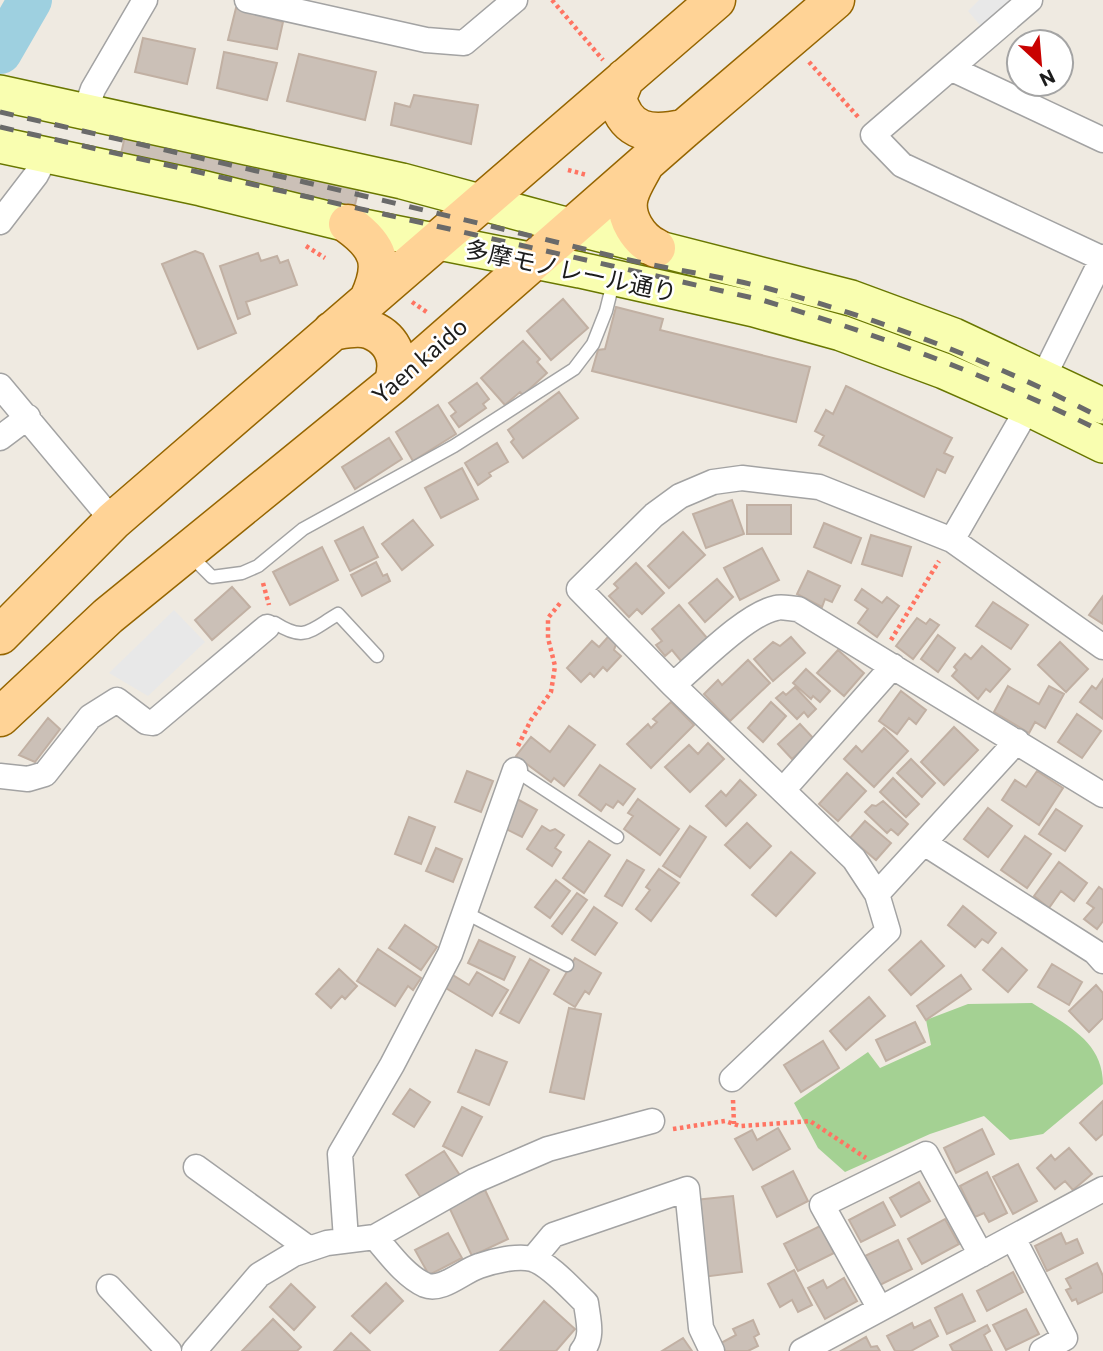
<svg xmlns="http://www.w3.org/2000/svg" width="1103" height="1351" font-family="Commissioner,'Noto Sans JP',sans-serif">
<style>
.forest{fill:#a4d193}
.parking{fill:#e8e8e8}
.lines{fill:none;stroke-linecap:round;stroke-linejoin:round}
.river{stroke:#9ed0e0;stroke-width:44}
.building{fill:#cbc0b7;stroke:#c1b0a3;stroke-width:2}
.lane-casing{stroke:#a3a3a3;stroke-width:15}
.street-casing{stroke:#a3a3a3;stroke-width:27}
.secondary-casing{stroke:#697700;stroke-width:38}
.primary-casing{stroke:#956500;stroke-width:41}
.path{stroke:#ff7462;stroke-width:4.5;stroke-dasharray:3.5 3.5;stroke-linecap:butt}
.lane{stroke:#fff;stroke-width:12}
.street{stroke:#fff;stroke-width:24}
.secondary{stroke:#f9feb0;stroke-width:35}
.primary{stroke:#ffd396;stroke-width:38}
.rail{stroke:#6a6a6a;stroke-width:5;stroke-dasharray:14 14;stroke-linecap:butt}
.labels{text-anchor:middle;dominant-baseline:central;stroke-width:5;stroke-linejoin:round;paint-order:stroke}
.street-label{font-size:24px;fill:#1c1c1c;stroke:#fff}
</style>
<rect width="100%" height="100%" fill="#efeae1"/>
<path class="forest" d="M1032,1003C1064,1024 1103,1040 1103,1084L1043,1134L1010,1140L984,1116L930,1134L845,1172L818,1148L794,1103L868,1052L880,1068L931,1045L926,1020L968,1004Z"/>
<path class="parking" d="M979,0H1017L985,31L968,11Z
M174,610L205,642L148,696L109,673Z"/>
<g class="lines">
<path class="river" d="M0,52L30,0"/>
</g>
<path class="building" d="M236,8L283,22L277,49L228,40Z
M143,38L195,49L187,84L135,72Z
M224,52L277,63L267,100L217,88Z
M299,54L376,72L365,120L287,101Z
M414,95L478,105L471,144L391,125L395,103L410,107Z
M130,114L364,167L349,230L116,176Z
M195,251L203,254L236,333L198,349L162,264Z
M258,253L261,261L277,256L280,263L288,260L297,285L246,302L250,314L238,319L220,266Z
M563,299L588,328L551,360L527,331Z
M616,307L663,319L660,330L810,367L796,422L592,371L598,350L605,349Z
M523,341L540,359L537,362L547,373L523,395L520,392L505,405L481,378Z
M477,383L489,399L483,404L486,408L459,427L451,416L456,412L449,403Z
M846,386L952,438L944,453L953,457L945,473L937,469L924,497L819,445L824,436L815,431L826,410L833,414Z
M559,392L578,418L523,458L511,442L514,439L508,430Z
M438,405L456,434L413,461L396,432Z
M389,438L402,459L355,489L342,467Z
M497,443L508,462L489,473L491,476L478,485L465,463Z
M462,468L478,499L441,518L425,488Z
M732,500L744,534L706,548L693,514Z
M747,505H791V534H747Z
M413,520L433,545L402,570L382,544Z
M824,523L861,538L851,563L814,547Z
M363,527L378,557L350,571L335,541Z
M683,532L705,555L669,588L648,566Z
M871,535L911,547L902,576L862,564Z
M322,547L338,580L290,605L273,572Z
M762,548L779,580L740,600L724,568Z
M376,562L383,576L387,574L390,581L362,596L351,575Z
M636,563L664,593L642,614L637,609L629,617L609,596L618,588L614,584Z
M808,571L840,586L832,602L825,599L822,607L797,594Z
M717,579L733,597L705,622L689,603Z
M232,587L250,607L212,640L195,620Z
M862,589L882,603L887,597L899,606L877,637L858,623L868,609L855,600Z
M1103,596V624L1089,615Z
M993,602L1028,625L1011,649L976,626Z
M679,605L707,638L681,661L672,650L665,656L656,645L662,641L652,629Z
M917,618L926,624L930,619L939,625L913,659L896,646Z
M938,635L955,648L938,672L921,659Z
M608,637L616,644L614,650L621,656L607,671L603,667L594,677L590,673L581,682L567,668L592,641L599,647Z
M791,637L805,653L773,681L754,659L773,642L780,646Z
M1060,642L1088,669L1066,692L1038,665Z
M982,646L1010,669L990,692L986,689L978,699L952,676L957,670L954,667L965,654L971,659Z
M838,650L864,673L844,696L817,673Z
M748,660L770,683L730,721L704,694L718,680L722,685Z
M806,669L830,691L820,702L813,696L811,699L793,683Z
M1103,679V719L1080,702L1092,686L1096,689Z
M1008,686L1039,704L1049,686L1064,694L1045,728L1035,722L1029,733L994,712Z
M795,687L816,709L808,717L804,712L797,719L776,698L783,692L786,695Z
M901,691L926,710L916,724L909,718L897,734L879,721Z
M671,702L694,725L651,768L627,744L648,724L651,728L657,722L653,719Z
M771,702L786,716L763,742L748,728Z
M1077,714L1101,731L1082,758L1058,742Z
M48,718L60,729L35,762L19,755Z
M800,724L814,739L792,759L778,744Z
M569,726L595,745L564,786L554,778L551,782L516,756L531,737L550,752Z
M954,727L978,750L944,785L921,762Z
M884,728L908,751L874,787L844,759L856,746L862,752Z
M708,743L724,759L690,792L665,767L689,745L698,754Z
M911,759L935,783L922,797L897,773Z
M600,765L635,789L623,805L618,801L613,808L606,804L601,811L579,795Z
M467,771L493,781L481,812L455,802Z
M1037,771L1063,788L1039,825L1002,800L1015,780L1026,787Z
M847,773L866,791L838,821L819,804Z
M893,778L919,804L906,817L880,792Z
M740,780L756,795L726,826L706,806L721,791L726,796Z
M517,799L537,810L522,837L502,827Z
M638,799L679,829L660,855L624,829L633,816L628,813Z
M883,801L908,824L898,835L891,829L887,833L865,812L872,805L876,806Z
M988,808L1012,826L988,857L964,839Z
M1056,809L1082,826L1065,851L1039,834Z
M409,817L435,827L421,864L395,854Z
M865,821L891,843L876,860L850,838Z
M747,823L771,846L750,868L725,845Z
M542,826L550,831L555,829L564,835L555,848L561,852L552,866L527,849Z
M690,826L706,837L680,877L663,866Z
M1025,836L1051,854L1027,888L1001,870Z
M589,841L610,855L584,893L563,878Z
M436,848L462,859L453,882L426,871Z
M791,852L815,873L776,916L752,895Z
M627,860L644,870L622,906L605,896Z
M1059,862L1087,883L1074,901L1061,891L1049,908L1034,896Z
M659,869L679,883L651,921L636,909L650,890L646,887Z
M556,880L570,891L550,918L535,907Z
M1099,887L1103,890V921L1097,929L1084,919L1094,908L1087,903Z
M577,893L587,900L562,934L552,926Z
M963,906L996,933L988,943L982,939L975,947L948,925Z
M594,907L617,923L595,955L572,940Z
M405,925L437,947L421,970L389,948Z
M479,940L515,957L504,980L468,963Z
M921,941L944,966L911,995L889,970Z
M1002,948L1027,970L1008,992L983,970Z
M378,949L421,978L413,990L408,986L395,1006L357,981Z
M575,958L601,973L589,994L585,991L575,1007L554,994Z
M530,959L549,970L519,1023L500,1013Z
M1052,964L1082,982L1069,1005L1038,987Z
M339,969L357,986L345,999L342,996L331,1008L316,994Z
M477,972L508,990L492,1016L444,987L451,974L469,985Z
M961,975L971,989L926,1020L917,1006Z
M1096,985L1103,993V1018L1089,1032L1069,1011Z
M869,997L885,1016L846,1050L830,1031Z
M569,1008L601,1014L584,1099L550,1092Z
M915,1022L925,1042L886,1061L876,1040Z
M823,1041L839,1068L801,1092L784,1065Z
M476,1050L507,1062L489,1105L458,1092Z
M410,1089L430,1102L414,1127L393,1114Z
M1103,1101V1134L1096,1140L1080,1123Z
M462,1107L482,1117L462,1156L443,1146Z
M778,1128L790,1149L753,1170L735,1139L752,1130L757,1140Z
M982,1129L994,1154L956,1173L944,1148Z
M1069,1148L1092,1174L1073,1190L1065,1181L1055,1189L1037,1168L1051,1155L1055,1160Z
M444,1151L461,1177L423,1201L406,1175Z
M1018,1164L1037,1201L1013,1214L993,1177Z
M793,1171L808,1201L777,1217L762,1187Z
M987,1172L1007,1213L989,1222L984,1213L975,1217L960,1186Z
M919,1182L930,1201L901,1217L890,1198Z
M485,1190L508,1239L472,1256L449,1207Z
M733,1196L742,1272L703,1277L695,1200Z
M883,1202L895,1225L861,1242L849,1220Z
M945,1219L959,1244L922,1264L908,1239Z
M820,1226L834,1253L798,1271L784,1244Z
M448,1233L462,1258L429,1275L415,1250Z
M1061,1233L1066,1244L1077,1239L1083,1253L1047,1271L1035,1246Z
M898,1240L912,1269L880,1285L865,1256Z
M1097,1263L1103,1276V1292L1078,1304L1076,1299L1072,1301L1066,1290L1071,1288L1066,1279Z
M794,1270L812,1305L798,1312L792,1300L780,1307L768,1284Z
M1013,1272L1023,1292L987,1311L977,1291Z
M844,1278L857,1301L825,1319L808,1288L823,1280L827,1288Z
M386,1283L403,1301L370,1333L352,1316Z
M291,1284L315,1307L294,1330L270,1307Z
M962,1294L975,1321L947,1334L935,1308Z
M544,1301L575,1329L556,1351H500Z
M1026,1309L1039,1334L1006,1350L993,1325Z
M273,1319L301,1347L297,1351H242Z
M753,1320L759,1334L754,1337L758,1346L748,1351H725L721,1343L736,1335L733,1329Z
M930,1320L938,1336L911,1351H895L887,1336L912,1323L914,1328Z
M987,1325L990,1331L984,1335L992,1351H953L950,1345Z
M351,1333L370,1351H334Z
M866,1337L871,1347L877,1346L880,1351H841Z
M683,1338L692,1351H662Z"/>
<g class="lines">
<g class="lane-casing">
<path id="lane" d="M190,555L212,577L242,573L258,566L303,529L454,446L574,369L593,344L606,311L614,279
M267,627L275,623C305,642 309,631 338,614L377,656
M515,770L617,837
M464,912L567,965"/>
</g>
<g class="street-casing">
<path id="street" d="M247,0L426,40L464,43L515,0
M1030,0L873,135L902,165L1103,259
M952,69L1103,140
M85,112L93,89L145,0
M0,222L36,175L47,154
M0,386L113,521
M0,438L28,417
M952,540L1028,408L1103,257
M1103,647L952,540L819,487L742,478L713,482L680,496L654,515L579,589L673,685C698,664 746,614 776,608C782,606 791,609 798,609L1103,795
M673,685L854,859L877,894L888,931L732,1079
M0,776L28,779L45,774L90,717L117,700L146,722L153,723L267,627
M783,790L893,666
M924,843L1095,952L1103,961
M877,894L1017,741
M196,1167L308,1248
M375,1237C389,1253 405,1276 425,1285C442,1292 463,1271 479,1266C493,1261 518,1255 532,1259C550,1264 573,1291 586,1303C588,1320 594,1337 582,1351
M1013,1238L1065,1338L1042,1351
M346,1239L340,1154L392,1065L450,954L515,770
M533,1259L553,1235L687,1189L701,1328L712,1351
M109,1287L169,1351
M880,1309L822,1205L926,1154L981,1255
M194,1351L259,1275L294,1254L327,1243L375,1237L474,1181L548,1149L652,1121
M802,1351L1103,1189"/>
</g>
<g class="secondary-casing">
<path id="secondary" d="M0,93L402,181L573,227L851,298L954,336L1103,406
M0,145L201,188L348,224L580,270L754,309L841,333L944,371L1028,408L1103,445"/>
</g>
<g class="primary-casing">
<path id="primary" d="M625,78L617,98C627,135 652,135 684,129
M644,165C639,175 632,185 629,196C623,217 639,240 656,248
M348,224C380,247 385,264 369,299
M332,331C344,329 359,325 371,330C395,340 401,362 393,384
M0,635L113,521L716,0
M0,717L108,616L393,384L684,129L835,0"/>
</g>
<path class="path" d="M552,0L603,60
M809,62L859,118
M568,170L587,175
M306,246L325,258
M412,302L428,313
M263,583L269,605
M891,640L939,561
M518,746L531,720L551,692L555,666L548,638V618L561,602
M733,1100L734,1124
M673,1129L725,1121L740,1126L810,1121L866,1158"/>
<use href="#lane" class="lane"/>
<use href="#street" class="street"/>
<use href="#secondary" class="secondary"/>
<use href="#primary" class="primary"/>
<path class="rail" d="M0,112C204,159 409,205 612,256C664,269 718,275 770,289C885,321 998,363 1103,419
M0,127L762,300C880,335 993,377 1103,432"/>
</g>
<g class="labels">
<g class="street-label">
<text transform="translate(571 270) rotate(12)">多摩モノレール通り</text>
<text transform="translate(419 360) rotate(-41)">Yaen kaido</text>
</g>
</g>
<g transform="translate(1040 63) rotate(154)"><circle r="33" fill="#ffffff" stroke="#a4a4a4" stroke-width="2"/>
<path d="M0-5L12 26L0 18L-12 26Z" fill="#c90200"/>
<text y="-10" font-size="19" font-weight="bold" text-anchor="middle" fill="#1c1c1c">N</text>
</g>
</svg>
